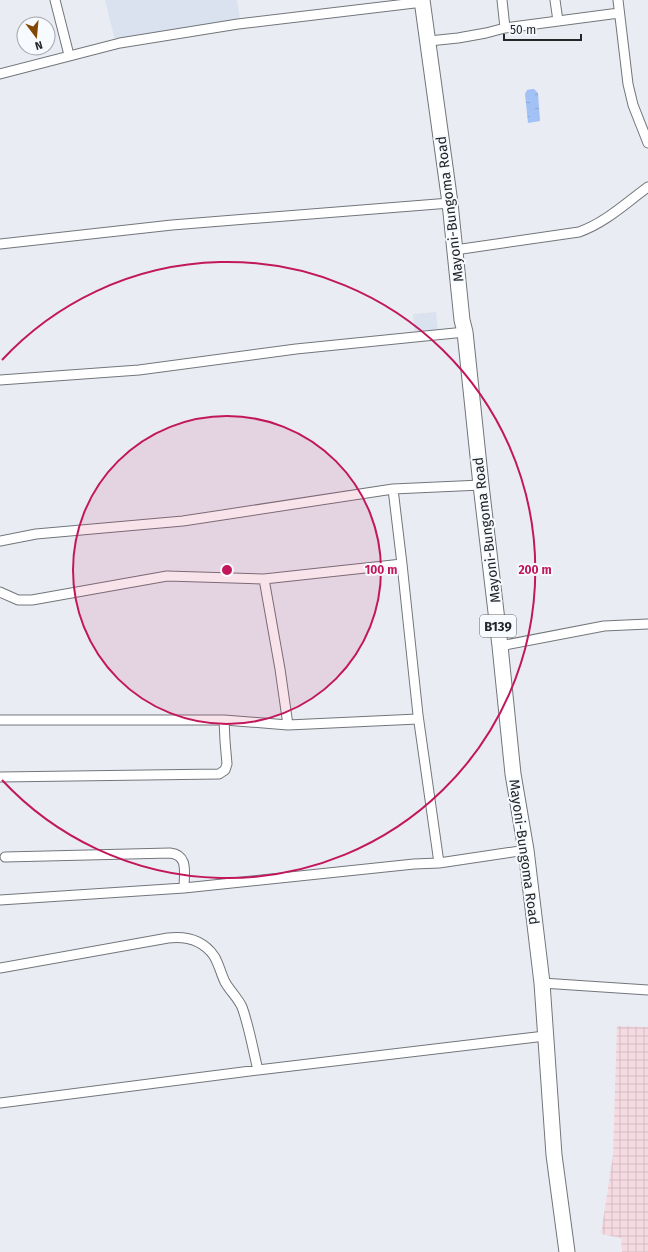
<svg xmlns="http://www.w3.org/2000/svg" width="648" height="1252" font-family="'Fira Sans',sans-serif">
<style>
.industrial{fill:url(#industrial-grid)}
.built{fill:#d9e2ee}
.water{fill:url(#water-ripples)}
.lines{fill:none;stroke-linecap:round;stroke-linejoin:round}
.minor-casing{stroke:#72767b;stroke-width:11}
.primary-casing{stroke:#72767b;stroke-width:17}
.minor{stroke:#fff;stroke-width:9}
.primary{stroke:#fff;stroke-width:15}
.ring{fill:none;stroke:#c2185b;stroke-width:2}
.labels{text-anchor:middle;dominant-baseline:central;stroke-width:4;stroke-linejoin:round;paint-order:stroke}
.shield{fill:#f7faff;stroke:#636568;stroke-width:1}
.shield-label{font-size:13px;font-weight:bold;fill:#232527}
.street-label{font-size:14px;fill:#232527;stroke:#f7faff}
.centre{fill:#c2185b;stroke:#f7faff;stroke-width:2}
.ring-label{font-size:12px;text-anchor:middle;font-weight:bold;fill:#c2185b;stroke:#f7faff;stroke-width:4;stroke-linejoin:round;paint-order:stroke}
</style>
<defs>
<pattern id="industrial-grid" width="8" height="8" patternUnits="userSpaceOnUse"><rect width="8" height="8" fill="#f5dbe1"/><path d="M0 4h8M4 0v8" fill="none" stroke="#d2bcc1"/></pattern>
<pattern id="water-ripples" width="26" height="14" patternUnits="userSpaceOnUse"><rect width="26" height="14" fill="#a2c1f5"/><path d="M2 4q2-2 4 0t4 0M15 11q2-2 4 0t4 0" fill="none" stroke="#8ba6d2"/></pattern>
</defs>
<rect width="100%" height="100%" fill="#e9edf3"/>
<path class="industrial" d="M617,1026L648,1027V1252H622L621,1238L601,1234L613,1155Z"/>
<path class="built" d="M105,0H237L240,19L115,40Z
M436,312L438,332L415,334L413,314Z"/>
<path class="water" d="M532,89H534L538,93L540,121L528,123L525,94L527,90Z"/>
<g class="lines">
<g class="minor-casing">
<path id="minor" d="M55,0L69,55
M502,0L505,28
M555,0L558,21
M618,0L628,84L633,105L648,143
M429,41L458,38L486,33L505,28L619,13
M0,74L120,43L238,24L423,2
M0,244L172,225L450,203
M455,250L579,232C605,223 626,203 648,187
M0,380L139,370L296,349L465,332
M393,489L402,564
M0,541L36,534L183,521L393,489L481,485
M264,579L280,669L288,725
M0,592L18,600H32L167,576L264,579L402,564L418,715L439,863L526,850
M500,646L604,626L648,624
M0,720H224L288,725L418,719
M0,777L219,774L225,770L227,764L225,741L224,720
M5,857L170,853C189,855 184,873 184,888L414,864L439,863
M0,900L184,888
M0,968L168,938C186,936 203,940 214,956C219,964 221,974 225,982C230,991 238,998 242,1007C249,1026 253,1050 258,1070
M542,983L648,990
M0,1103L258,1070L545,1036"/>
</g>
<g class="primary-casing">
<path id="primary" d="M422,0L450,203L462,320L465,332L481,485L500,646L513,774L526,850L542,983L554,1155L567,1252"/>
</g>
<use href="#minor" class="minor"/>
<use href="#primary" class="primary"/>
</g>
<circle cx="227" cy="570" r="154" fill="#c2185b" fill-opacity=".12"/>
<g class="ring">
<circle cx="227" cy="570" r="154"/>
<path d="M2 360A308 308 0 1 1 2 780"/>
</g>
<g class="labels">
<rect class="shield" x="480" y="615" width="36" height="22" rx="3"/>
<g class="shield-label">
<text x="498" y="626">B139</text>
</g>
<g class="street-label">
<text transform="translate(450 209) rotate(-97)">Mayoni-Bungoma Road</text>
<text transform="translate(487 530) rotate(-97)">Mayoni-Bungoma Road</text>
<text transform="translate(524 852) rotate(82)">Mayoni-Bungoma Road</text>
</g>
</g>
<circle cx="227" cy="570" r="6" class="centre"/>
<g class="ring-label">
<text x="381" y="574">100 m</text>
<text x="535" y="574">200 m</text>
</g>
<g transform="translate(36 36) rotate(164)"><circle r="19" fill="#f7faff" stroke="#a2a5a9"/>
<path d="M0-3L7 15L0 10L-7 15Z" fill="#824700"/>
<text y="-6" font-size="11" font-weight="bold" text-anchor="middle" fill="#232527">N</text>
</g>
<path d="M504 34v6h77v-6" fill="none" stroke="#232527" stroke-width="2"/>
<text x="510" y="34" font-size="12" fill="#232527" stroke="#f7faff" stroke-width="3" paint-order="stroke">50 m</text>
</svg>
